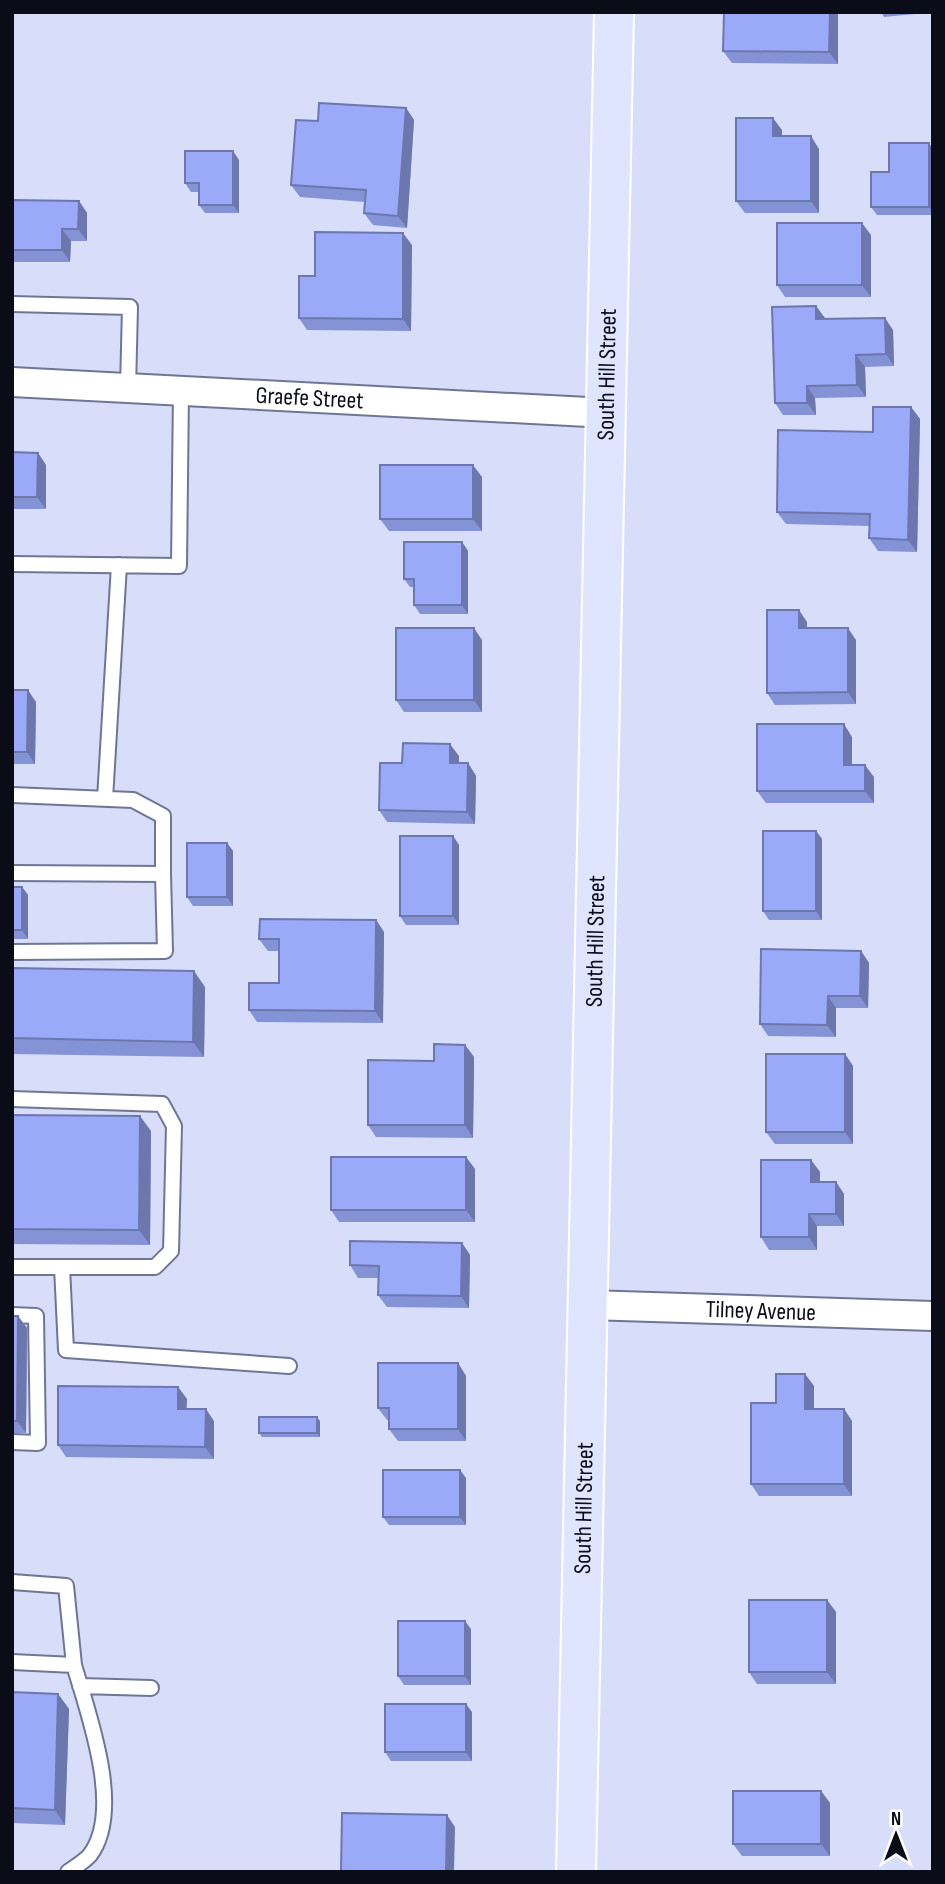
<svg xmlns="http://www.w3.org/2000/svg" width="945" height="1884" font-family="'Sofia Sans Condensed',sans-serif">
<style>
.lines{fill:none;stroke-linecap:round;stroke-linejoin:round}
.service-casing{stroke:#6f7694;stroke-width:18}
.minor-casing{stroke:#6f7694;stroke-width:32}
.primary-casing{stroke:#fff;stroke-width:42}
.service{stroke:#fff;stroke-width:14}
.minor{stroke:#fff;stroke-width:28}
.primary{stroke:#dfe5ff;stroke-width:38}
.wall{fill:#8492d6}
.shaded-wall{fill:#6c77ae}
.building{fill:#9aaaf9;stroke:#6c77ae;stroke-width:2}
.labels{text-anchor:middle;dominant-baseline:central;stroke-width:5;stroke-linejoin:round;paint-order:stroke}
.street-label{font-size:24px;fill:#0a0c17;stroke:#fff}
</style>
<rect width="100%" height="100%" fill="#d8defa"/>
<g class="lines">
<g class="service-casing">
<path id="service" d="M12,304L130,307L128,388
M12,564L179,566L181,391
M12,795L133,800L163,816V874
M105,799L119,565
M12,873L163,874L165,951L12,952
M12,1099L162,1104L174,1126L171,1251L155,1267H12
M62,1267L66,1350L289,1366
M12,1315L36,1316L38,1443L12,1442
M12,1582L66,1586L74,1665L12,1662
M80,1686L151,1688
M68,1872C75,1867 85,1861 90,1855C124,1810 88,1713 74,1665"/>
</g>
<g class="minor-casing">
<g id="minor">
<path id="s1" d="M12,382L607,413"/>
<path id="s2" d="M588,1305L933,1316"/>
</g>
</g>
<g class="primary-casing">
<g id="primary">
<path id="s3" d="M576,1872L614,12"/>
</g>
</g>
<use href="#service" class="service"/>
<use href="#minor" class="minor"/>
<use href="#primary" class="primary"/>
</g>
<path class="wall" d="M724,12H838V64L732,63L723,51Z
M881,12H915V14L884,17Z
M406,108L414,120L407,228L373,225L364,213L365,202L300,197L291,185L318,121Z
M782,130V136L819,149V213H745L736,201Z
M933,149V215H877L871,207Z
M239,160V213H205L199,205V192H191L185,183Z
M12,200L79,201L87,213V241H71L70,262H12Z
M871,235V297H785L777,285Z
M412,245L411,331L307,330L299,318L315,276Z
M816,306L825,319L893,330L894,366L865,367L866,397L815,398L816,415H783L775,403Z
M911,407L920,419L917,552L878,551L869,538L870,526L786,524L777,512L873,432Z
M12,452L38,453L46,465V509H12Z
M482,477V531H389L380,519Z
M462,542L468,551V614H420L414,605V587H410L404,579Z
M807,622V628L856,640V704L775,705L767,693Z
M482,640V712H404L396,700Z
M12,690L36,702L35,764H12Z
M852,737V765L874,777V803H766L757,791Z
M459,756V763H468L476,776L475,824L387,822L379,810L402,763Z
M816,831L822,839V920H769L763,911Z
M453,836L459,845V925H406L400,916Z
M227,843L233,851V906H193L187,897Z
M12,887H22L28,895V939H12Z
M376,920L384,932L383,1023L257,1022L249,1010L279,983V951H268L259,939Z
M861,951L869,963L868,1008H836V1037L768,1036L760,1024Z
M12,968L205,987L204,1057L12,1054Z
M465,1045L474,1057L473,1138L376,1137L368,1125L434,1061Z
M845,1054L853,1066V1144H775L766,1132Z
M12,1115L151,1131L150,1245L12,1244Z
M466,1157L475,1169V1222H339L331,1210Z
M811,1160L820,1172V1182H836L844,1194V1226H817V1250H769L761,1237Z
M462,1243L470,1255L469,1308L387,1307L378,1295L379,1278H358L350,1265Z
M12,1316H18L27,1328L26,1433H12Z
M458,1363L466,1376V1441H398L389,1429V1420H387L378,1408Z
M805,1374L814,1386V1409H844L852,1421V1496H759L751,1484L776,1403Z
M178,1387L187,1399L186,1409L214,1421V1459L66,1457L58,1445Z
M320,1421V1437H262L259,1433Z
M466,1478V1525H389L383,1517Z
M827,1600L836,1612V1684H757L749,1672Z
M471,1629V1685H404L398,1676Z
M12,1692L58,1694L69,1709L65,1825L12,1823Z
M472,1712V1761H391L385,1752Z
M821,1791L830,1803V1856H742L733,1844Z"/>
<path class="shaded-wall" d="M830,12H838V64L829,52Z
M406,108L414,120L407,228L398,216Z
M773,118L782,130V149L773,136Z
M811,136L819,149V213L811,201Z
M929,143L933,149V213L929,207Z
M233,151L239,160V213L233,205Z
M79,201L87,213V241L78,229Z
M862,223L871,235V297L862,285Z
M62,229L71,241L70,262L62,250Z
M403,233L412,245L411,331L403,319Z
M816,306L825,318V331L816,319Z
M885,318L893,330L894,366L886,354Z
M856,355L865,367L866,397L857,385Z
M807,386L815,398L816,415L807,403Z
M911,407L920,419L917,552L908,540Z
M38,453L46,465V509L37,497Z
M473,465L482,477V531L473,519Z
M462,542L468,551V614L462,605Z
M799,610L807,622V640L799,628Z
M474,628L482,640V712L474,700Z
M848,628L856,640V704L848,692Z
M28,690L36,702L35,764L27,752Z
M844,724L852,737V777L844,765Z
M450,744L459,756L458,775L450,763Z
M468,763L476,776L475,824L467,812Z
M865,765L874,777V803L865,791Z
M816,831L822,839V920L816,911Z
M453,836L459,845V925L453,916Z
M227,843L233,851V906L227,897Z
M22,887L28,895V939L22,930Z
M376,920L384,932L383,1023L375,1011Z
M861,951L869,963L868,1008L860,996Z
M194,971L205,987L204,1057L193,1042Z
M828,996L836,1008V1037L827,1025Z
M465,1045L474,1057L473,1138L465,1125Z
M845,1054L853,1066V1144L845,1132Z
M140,1116L151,1131L150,1245L139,1230Z
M466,1157L475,1169V1222L466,1210Z
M811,1160L820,1172V1194L811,1182Z
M836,1182L844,1194V1226L836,1214Z
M809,1214L817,1226V1250L809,1237Z
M462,1243L470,1255L469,1308L461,1296Z
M18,1316L27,1328L26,1433L17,1421Z
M458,1363L466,1376V1441L458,1429Z
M805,1374L814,1386V1421L805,1409Z
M178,1387L187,1399L186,1421L178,1409Z
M206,1409L214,1421V1459L205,1447Z
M844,1409L852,1421V1496L844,1484Z
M317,1417L320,1421V1437L317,1433Z
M460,1470L466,1478V1525L460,1517Z
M827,1600L836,1612V1684L827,1672Z
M465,1621L471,1629V1685L465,1676Z
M58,1694L69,1709L65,1825L55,1810Z
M466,1704L472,1712V1761L466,1752Z
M821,1791L830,1803V1856L821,1844Z
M447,1815L455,1827L454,1872H446Z"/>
<path class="building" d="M724,12H830L829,52L723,51Z
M319,103L406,108L398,216L364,213L366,190L291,185L296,120L318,121Z
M736,118H773V136H811V201H736Z
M889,143H929V207H871V172H889Z
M185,151H233V205H199V183H185Z
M12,200L79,201L78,229H62V250H12Z
M777,223H862V285H777Z
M315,232L403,233V319L299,318V276H315Z
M816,306V319L885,318L886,354L856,355L857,385L807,386V403H775L772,307Z
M873,407H911L908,540L869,538L870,514L777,512L778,430L873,432Z
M12,452L38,453L37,497H12Z
M380,465H473V519H380Z
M404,542H462V605H414V579H404Z
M767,610H799V628H848V692L767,693Z
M396,628H474V700H396Z
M12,690H28L27,752H12Z
M757,724H844V765H865V791H757Z
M403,743L450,744V763H468L467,812L379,810L380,763H402Z
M763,831H816V911H763Z
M400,836H453V916H400Z
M187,843H227V897H187Z
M12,887H22V930H12Z
M260,919L376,920L375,1011L249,1010V983H279V939H259Z
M761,949L861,951L860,996H828L827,1025L760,1024Z
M12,968L194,971L193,1042L12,1038Z
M434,1044L465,1045V1125H368V1060L434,1061Z
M766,1054H845V1132H766Z
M12,1115L140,1116L139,1230L12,1229Z
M331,1157H466V1210H331Z
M761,1160H811V1182H836V1214H809V1237H761Z
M350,1241L462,1243L461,1296L378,1295L379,1266L350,1265Z
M12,1316H18L17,1421H12Z
M378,1363H458V1429H389V1408H378Z
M776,1374H805V1409H844V1484H751V1403H776Z
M58,1386L178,1387V1409H206L205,1447L58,1445Z
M259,1417H317V1433H259Z
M383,1470H460V1517H383Z
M749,1600H827V1672H749Z
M398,1621H465V1676H398Z
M12,1692L58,1694L55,1810L12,1808Z
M385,1704H466V1752H385Z
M733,1791H821V1844H733Z
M342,1813L447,1815L446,1872H341Z"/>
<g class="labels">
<g class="street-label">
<text stroke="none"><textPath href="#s3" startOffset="1498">South Hill Street</textPath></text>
<text stroke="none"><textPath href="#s1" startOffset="298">Graefe Street</textPath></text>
<text stroke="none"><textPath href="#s3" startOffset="931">South Hill Street</textPath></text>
<text stroke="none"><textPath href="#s2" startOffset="173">Tilney Avenue</textPath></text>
<text stroke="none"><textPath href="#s3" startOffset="364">South Hill Street</textPath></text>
</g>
</g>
<rect width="945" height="1884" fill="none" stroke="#0a0c17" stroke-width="28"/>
<g transform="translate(896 1835)" stroke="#ffffff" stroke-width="5" paint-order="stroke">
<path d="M0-5L12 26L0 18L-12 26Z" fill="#0a0c17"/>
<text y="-10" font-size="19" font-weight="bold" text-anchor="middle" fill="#0a0c17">N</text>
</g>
</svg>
